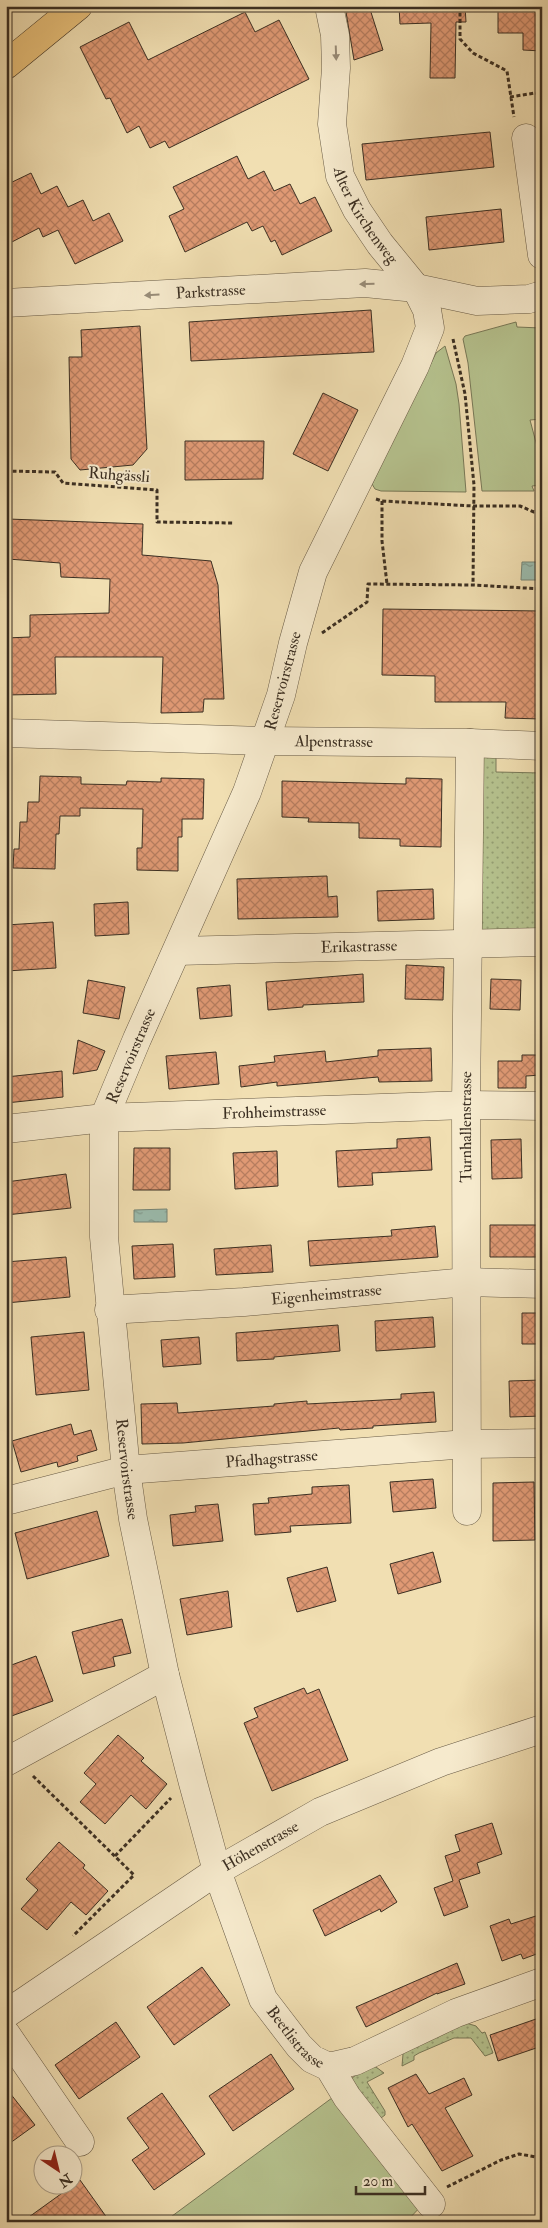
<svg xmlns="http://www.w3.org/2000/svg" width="548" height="2228" font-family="'IM FELL Double Pica',serif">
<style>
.grass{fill:#b6c38f;stroke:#787958}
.garden{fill:url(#garden-dots);stroke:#787958}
.water{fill:url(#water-ripples);stroke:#758476}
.building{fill:url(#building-cross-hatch);stroke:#3b2f22}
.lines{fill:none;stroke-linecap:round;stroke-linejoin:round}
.minor-casing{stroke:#685b46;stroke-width:29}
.major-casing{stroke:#3b2f22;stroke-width:29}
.path{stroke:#3b2f22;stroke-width:3;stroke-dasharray:4 2.5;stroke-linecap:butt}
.minor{stroke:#f6eacd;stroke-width:28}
.major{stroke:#e8c079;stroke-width:28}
.oneway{fill:#988c78}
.labels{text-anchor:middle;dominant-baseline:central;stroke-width:4;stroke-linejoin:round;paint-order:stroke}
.street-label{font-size:16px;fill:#3b2f22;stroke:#f6eacd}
</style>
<defs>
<pattern id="garden-dots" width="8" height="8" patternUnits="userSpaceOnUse" patternTransform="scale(1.25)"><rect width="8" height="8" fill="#b6c38f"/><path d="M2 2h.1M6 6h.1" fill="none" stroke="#959f74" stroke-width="1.8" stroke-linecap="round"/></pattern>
<pattern id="water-ripples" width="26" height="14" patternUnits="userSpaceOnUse" patternTransform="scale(1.25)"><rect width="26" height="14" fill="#9bbcae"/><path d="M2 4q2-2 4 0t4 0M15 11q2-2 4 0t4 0" fill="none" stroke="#80998d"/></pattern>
<pattern id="building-cross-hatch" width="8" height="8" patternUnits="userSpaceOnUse" patternTransform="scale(1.25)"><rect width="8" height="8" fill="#df9974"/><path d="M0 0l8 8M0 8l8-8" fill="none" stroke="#b67d5f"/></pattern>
</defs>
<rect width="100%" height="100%" fill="#f1dfb2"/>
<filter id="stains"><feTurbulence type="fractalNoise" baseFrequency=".004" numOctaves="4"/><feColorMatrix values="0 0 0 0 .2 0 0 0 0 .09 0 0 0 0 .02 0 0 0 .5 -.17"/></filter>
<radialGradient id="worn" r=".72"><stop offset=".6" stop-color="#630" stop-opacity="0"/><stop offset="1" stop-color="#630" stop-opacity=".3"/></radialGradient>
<path class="grass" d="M516,322L517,327L541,328L542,419L530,420L542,465V485L532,486L534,491H482L468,363L463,339L465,336Z
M445,346L456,384L459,404L466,492L381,491L375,489L372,484L436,353Z
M336,2095L424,2203L406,2222H164Z"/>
<path class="garden" d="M480,754H496V772L542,773V929L480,931Z
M466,2023L476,2026L482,2033L485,2032L493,2053L485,2056L471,2038H454L419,2053L414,2056V2060L402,2066L403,2054L406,2049Z
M367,2066L376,2067L384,2073L367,2082L385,2111V2115L377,2121L351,2079Z"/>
<path class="water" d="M522,562H541L540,580H521Z
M167,1209V1222H134V1210Z"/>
<path class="building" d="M345,6H369L383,50L354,60Z
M399,6H465L466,22H456L455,78H430L431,23L400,24Z
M498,6H542V51L523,50V33H498Z
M245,12L255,32L279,20L309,79L169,148L165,141L150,148L139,126L127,133L110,98L106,99L80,47L129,22L148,60Z
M490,132L494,167L366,180L362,144Z
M237,156L248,179L264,171L274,191L290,184L300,204L315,197L332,231L282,255L275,240L271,242L263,226L252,231L247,222L185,252L169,216L184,209L173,187Z
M31,173L41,194L57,186L68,207L83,200L93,221L109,213L123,241L75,264L58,230L43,237L39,228L6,245V185Z
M501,209L504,242L429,250L426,217Z
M371,310L374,352L191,361L189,322Z
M140,326L147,449L133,465L80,470L71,459L69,357H82L81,330Z
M323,393L358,410L328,471L293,454Z
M185,441H264L263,479L185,480Z
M8,519L143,524L142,555L211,561L218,585L224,699H204L203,712L161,713L163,657H55L56,694L6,695V638L30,637V615L109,613L110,579L61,577L60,563L8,559Z
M383,609L542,611V719L505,718L506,702H435V676L382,675Z
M40,776L81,777V784L126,785L127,781L161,782V778L204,779L203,819H182V837H178V871L137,870V848H142L143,809L80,808V816H60L59,834H56L55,869L13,868L14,849H19L20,822H27L28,802H39Z
M406,778L442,779L441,847L400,846V839L359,838V823L308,822L309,818L282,817V781L406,784Z
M327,876L328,897L337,896L338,917L238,919L237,879Z
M433,889L434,919L378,921L377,891Z
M128,902L129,934L95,936L94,904Z
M53,922L56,968L6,971V925Z
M406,965L444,967L443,1000L405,999Z
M363,974L364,1002L303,1005V1007L268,1010L266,982Z
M491,979L521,980L520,1010L490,1009Z
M88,980L125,987L119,1019L83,1013Z
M230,985L232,1016L200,1019L197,988Z
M78,1040L105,1051L97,1070L73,1074Z
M431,1048L432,1081L379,1082L378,1077L277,1086V1082L241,1087L239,1066L275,1062L274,1056L325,1051L326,1062L378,1056V1050Z
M216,1052L219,1084L169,1089L166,1056Z
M522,1055H542V1075L526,1076V1088H498V1061H522Z
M62,1071L63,1097L6,1103V1077Z
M430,1137L432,1170L372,1173L373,1185L338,1187L336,1151L397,1148V1139Z
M521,1139L522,1178L492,1179L491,1140Z
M134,1148H170V1190H133Z
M277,1151L278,1186L235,1189L233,1153Z
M66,1174L71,1208L6,1215V1182Z
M490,1225H542V1257H490Z
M435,1226L438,1257L310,1266L308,1241L392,1236L391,1230Z
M173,1244L175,1277L134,1279L132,1246Z
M271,1245L273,1272L216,1275L214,1249Z
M66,1257L70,1297L6,1303V1262Z
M522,1313H542V1344H522Z
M433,1317L435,1347L376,1351L375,1321Z
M338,1325L340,1351L274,1357V1359L237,1361L236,1333Z
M84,1332L89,1390L36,1395L31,1337Z
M199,1337L201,1364L163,1367L161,1340Z
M542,1380V1416L510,1417L509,1381Z
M434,1392L436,1422L373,1426V1428L340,1430L339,1428L183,1443L142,1444L141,1404L177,1403L178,1413L274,1406V1404L307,1401V1404L401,1399V1394Z
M71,1424L74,1435L91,1430L97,1450L77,1456L78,1461L58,1467L57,1462L21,1472L12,1441Z
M433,1479L436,1508L393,1512L390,1482Z
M534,1482L535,1540L493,1541V1483Z
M349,1485L351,1523L290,1526L291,1532L255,1535L253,1504L269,1503L268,1498L312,1494V1487Z
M218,1504L223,1541L173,1546L170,1515L196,1512L195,1506Z
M97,1511L109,1556L27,1579L15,1533Z
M433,1552L441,1582L398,1594L390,1564Z
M327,1567L336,1601L297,1612L287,1578Z
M228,1591L232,1627L187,1635L180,1599Z
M122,1619L131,1653L113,1657L115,1666L83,1674L72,1632Z
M36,1656L53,1701L6,1718V1667Z
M304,1688L307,1694L319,1689L348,1760L272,1791L244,1723L258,1717L254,1708Z
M118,1735L144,1758L141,1761L167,1784L146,1809L131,1795L105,1824L80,1802L96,1784L84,1773Z
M492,1823L502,1854L477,1863L480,1873L459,1880L468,1907L444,1916L434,1888L453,1881L445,1856L460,1851L455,1835Z
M59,1842L85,1865L83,1868L108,1891L86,1915L71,1902L47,1930L21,1909L38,1890L26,1879Z
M380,1875L397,1902L381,1912L380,1909L325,1936L313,1910Z
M542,1914V1952L523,1959L521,1954L502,1961L490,1926L509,1919L511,1924Z
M457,1963L465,1984L437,1994V1993L366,2027L356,2007Z
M202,1967L230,2005L174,2045L147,2007Z
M536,2019L542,2036V2046L498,2061L490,2035Z
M116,2022L140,2057L79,2099L55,2065Z
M271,2054L294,2089L233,2131L209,2096Z
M416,2074L429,2094L464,2078L472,2095L445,2108L473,2156L442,2171L412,2124L408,2127L388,2088Z
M6,2088L35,2125L6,2146Z
M162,2093L205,2154L154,2190L132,2160L149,2148L127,2118Z
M80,2180L110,2222H22L72,2186Z"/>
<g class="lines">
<g class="minor-casing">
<g id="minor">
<path id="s1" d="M329,6L335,35L336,68L332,124L340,176L357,210L380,244L416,288L427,310L430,328L415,366L313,572L293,643L281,695L247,792L137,1039L104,1118V1237L126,1470L133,1519L165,1675L193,1783L217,1871L263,1999L299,2046L312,2059L329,2067L355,2061L456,2013L542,1982"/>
<path d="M526,138L542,255"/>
<path id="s2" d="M6,303L365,283L416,288L477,301L529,299L542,295"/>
<path id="s3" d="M6,733L266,741L470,743L542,746"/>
<path id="s4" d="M177,951L542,942"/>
<path id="s5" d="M6,1129L104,1118L466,1105L542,1106"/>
<path id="s6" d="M109,1310L244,1302L467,1282L542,1284"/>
<path id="s7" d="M6,1501L126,1470L467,1444L542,1443"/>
<path id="s8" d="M467,1511L466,1105L470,743"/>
<path d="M6,1762L165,1675"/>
<path id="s9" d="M6,2014L217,1871L320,1812L441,1762L542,1729"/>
<path d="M6,2034L80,2142"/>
<path d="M329,2067L347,2097L431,2204"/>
</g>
</g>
<g class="major-casing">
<path id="major" d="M6,65L78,6"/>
</g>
<path class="path" d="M460,6V39L473,53L507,71L514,117
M510,97L535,93L542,94
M453,339L465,394L474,485L473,585
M6,471L55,472L63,483L157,490V522L233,523
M376,499L382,501L473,506H520L534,512H542
M382,501V541L387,584
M322,633L367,602L368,584L473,585L542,589
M33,1776L134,1875L73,1936
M115,1856L171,1798
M447,2187L501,2160L519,2154L542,2158"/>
<use href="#minor" class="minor"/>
<use href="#major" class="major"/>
</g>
<defs><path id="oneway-solid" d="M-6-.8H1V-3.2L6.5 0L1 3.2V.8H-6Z" transform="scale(1.25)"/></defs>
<g class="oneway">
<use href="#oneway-solid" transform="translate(336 53) rotate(88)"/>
<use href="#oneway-solid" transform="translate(367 284) rotate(179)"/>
<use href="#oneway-solid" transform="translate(152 295) rotate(177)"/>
</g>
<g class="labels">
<g class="street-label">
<text stroke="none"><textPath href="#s1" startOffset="218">Alter Kirchenweg</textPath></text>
<text stroke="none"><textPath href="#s2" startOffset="205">Parkstrasse</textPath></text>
<text transform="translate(119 475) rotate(4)">Ruhgässli</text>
<text transform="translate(283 681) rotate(-75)">Reservoirstrasse</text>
<text stroke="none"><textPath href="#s3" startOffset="328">Alpenstrasse</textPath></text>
<text stroke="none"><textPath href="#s4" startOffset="182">Erikastrasse</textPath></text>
<text transform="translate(131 1056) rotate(-67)">Reservoirstrasse</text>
<text stroke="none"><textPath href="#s5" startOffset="269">Frohheimstrasse</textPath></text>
<text stroke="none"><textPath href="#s8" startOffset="384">Turnhallenstrasse</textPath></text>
<text stroke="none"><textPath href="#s6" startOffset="218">Eigenheimstrasse</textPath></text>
<text stroke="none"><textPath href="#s7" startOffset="270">Pfadhagstrasse</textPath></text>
<text stroke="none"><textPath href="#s1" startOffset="1559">Reservoirstrasse</textPath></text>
<text stroke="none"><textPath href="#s9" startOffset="305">Höhenstrasse</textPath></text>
<text stroke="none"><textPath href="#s1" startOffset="2158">Beetlistrasse</textPath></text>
</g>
</g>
<rect width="548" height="2228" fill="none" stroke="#f1dfb2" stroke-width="25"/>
<rect x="8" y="8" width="533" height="2213" fill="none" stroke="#3b2f22" stroke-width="2.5"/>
<rect x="12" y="12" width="523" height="2203" fill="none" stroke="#3b2f22"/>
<g transform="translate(58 2170) rotate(145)"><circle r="24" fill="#f6eacd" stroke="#ab9f89"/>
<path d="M0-4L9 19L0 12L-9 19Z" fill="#8f2418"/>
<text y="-8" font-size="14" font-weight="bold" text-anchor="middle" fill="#3b2f22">N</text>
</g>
<path d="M356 2186v8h69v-8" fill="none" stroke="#3b2f22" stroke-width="2.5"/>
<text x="363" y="2186" font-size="15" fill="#3b2f22" stroke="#f6eacd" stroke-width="4" paint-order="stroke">20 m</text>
<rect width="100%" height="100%" filter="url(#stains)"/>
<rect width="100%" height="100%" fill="url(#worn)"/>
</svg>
